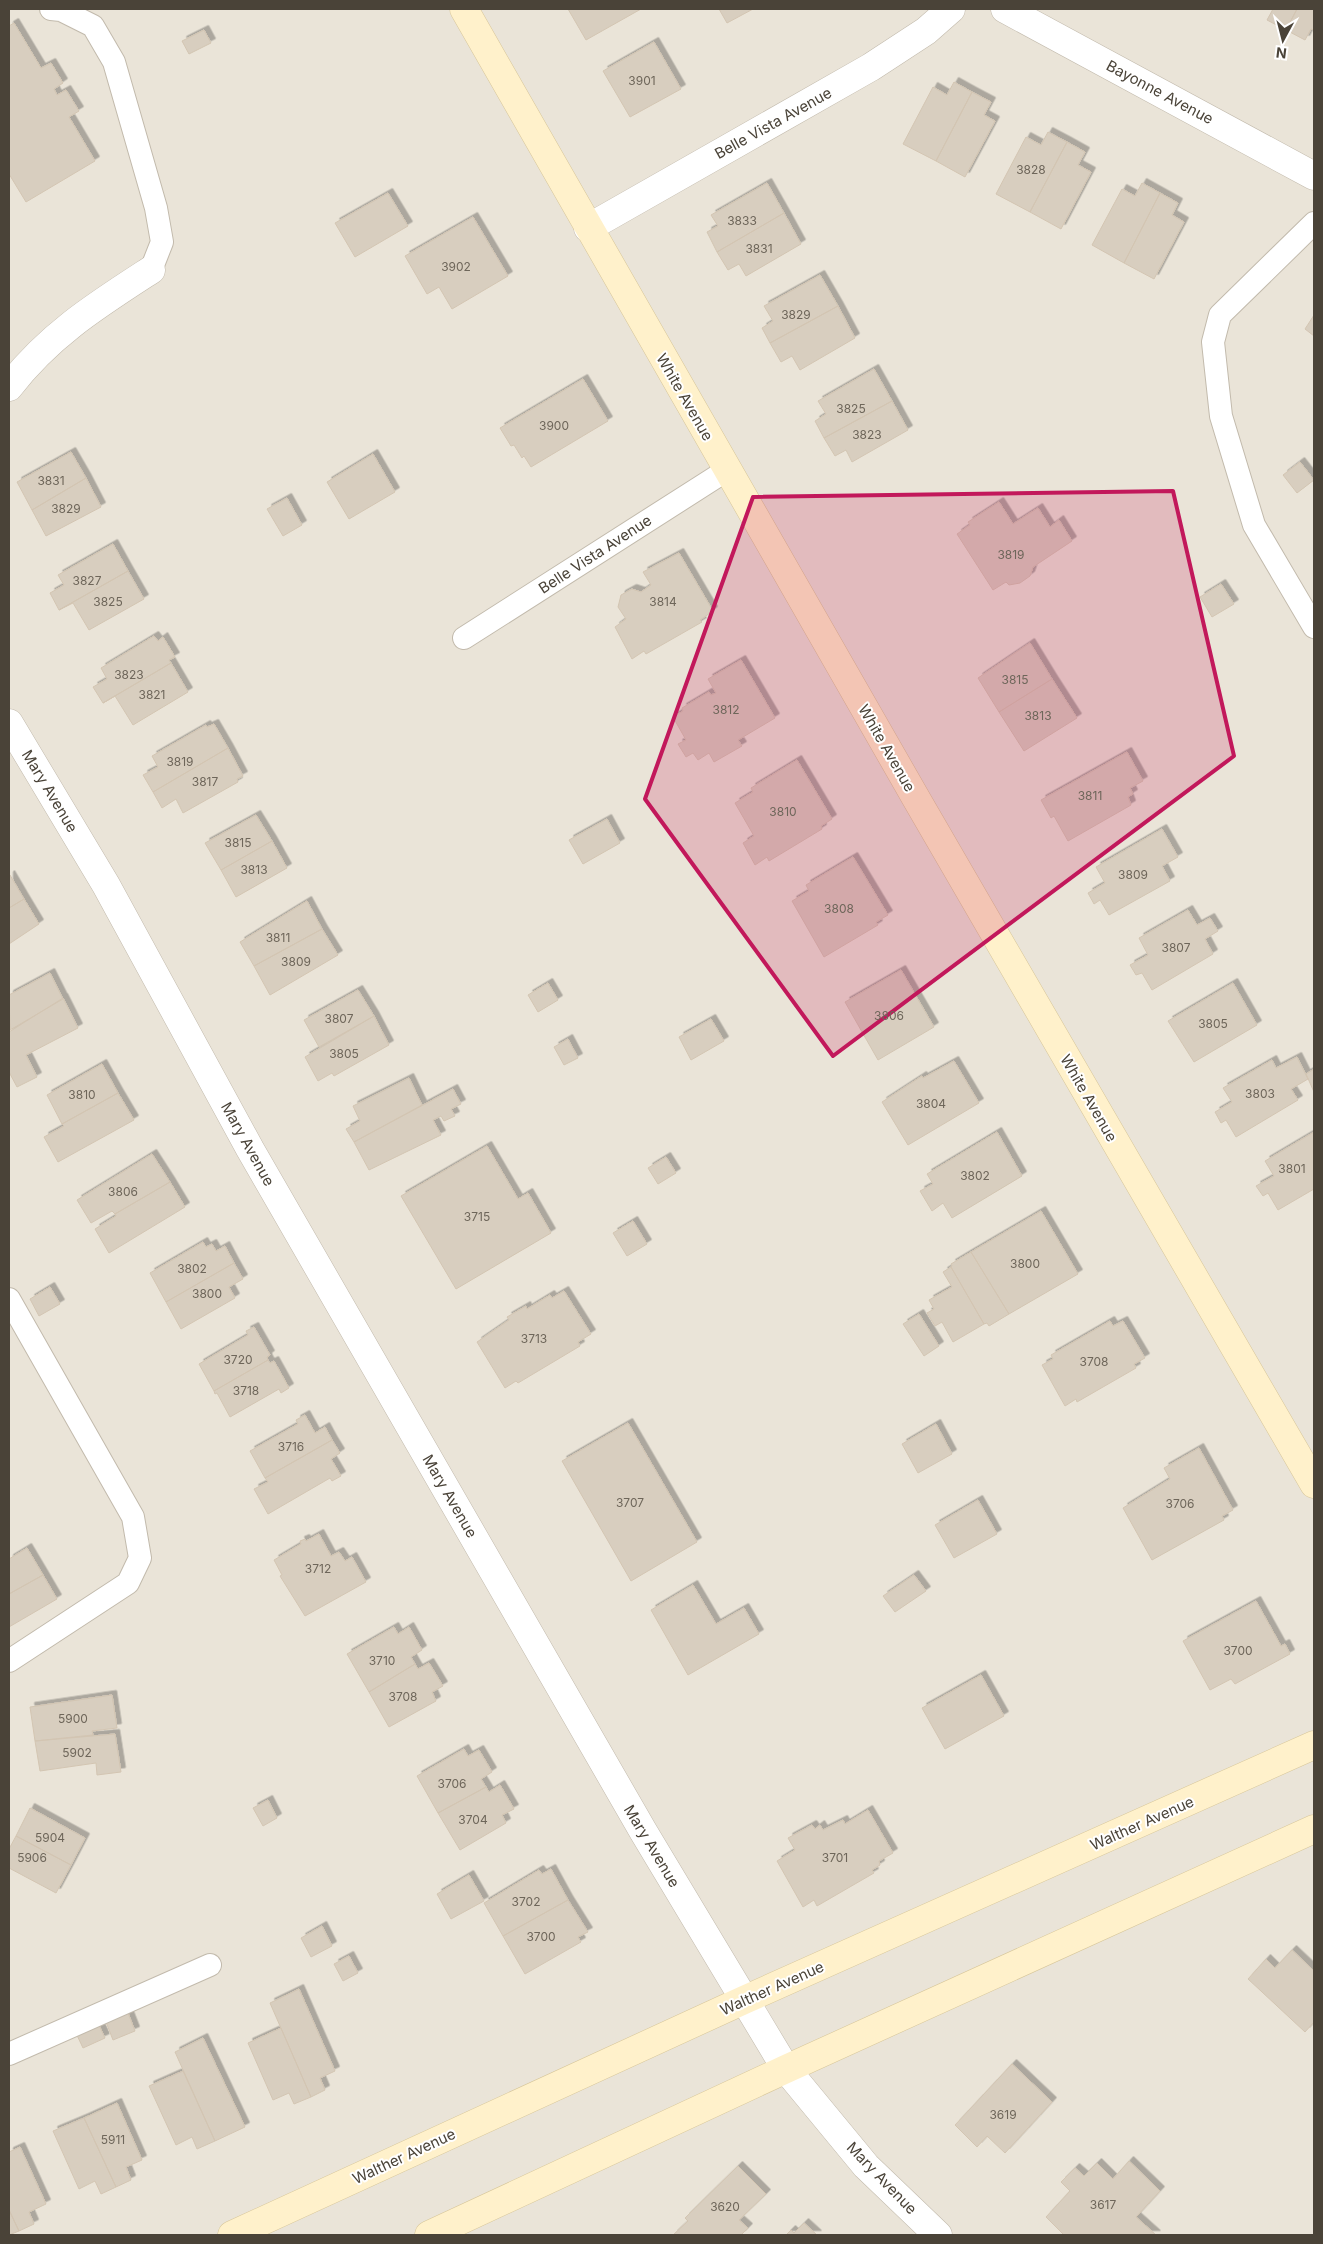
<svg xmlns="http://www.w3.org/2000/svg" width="1323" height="2244" font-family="Inter,sans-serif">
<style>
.residential{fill:#eae4d8}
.building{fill:#d8cebf;stroke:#d3c5b2;filter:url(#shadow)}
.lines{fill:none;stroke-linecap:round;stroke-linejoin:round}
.lane-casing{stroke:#c2baac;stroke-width:24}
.street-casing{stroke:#c2baac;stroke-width:29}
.secondary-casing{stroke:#d7c699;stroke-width:29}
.lane{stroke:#fff;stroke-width:22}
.street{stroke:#fff;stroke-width:28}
.secondary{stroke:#fff1cb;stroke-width:28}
.marked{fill:#c2185b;fill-opacity:0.2;stroke:#c2185b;stroke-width:4;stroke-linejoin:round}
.labels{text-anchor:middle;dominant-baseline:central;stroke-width:4;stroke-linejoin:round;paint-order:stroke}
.number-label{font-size:12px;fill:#6e665a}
.street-label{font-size:15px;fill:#4a4338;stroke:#fff}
</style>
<defs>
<filter id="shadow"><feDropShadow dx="4.5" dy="-4.5" stdDeviation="0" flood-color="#0004"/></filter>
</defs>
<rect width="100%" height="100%" fill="#f6f2ea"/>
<path class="residential" d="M9,9H1314V2235H9Z"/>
<path class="building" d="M568,9H641L586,40Z
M719,9H753L727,23Z
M1273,9H1297L1286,30L1267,20Z
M1297,9H1314V30L1311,29L1305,40L1286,30Z
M14,23L41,68L51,63L63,83L54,89L57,95L66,90L79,111L69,117L95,161L26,202L9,174V26Z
M204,30L211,43L189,54L182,41Z
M654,42L681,89L630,117L603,71Z
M954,82L972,92L936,161L903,144L933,87L947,95Z
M972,92L991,102L984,115L995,121L965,177L936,161Z
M1048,132L1067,142L1030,212L996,194L1026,137L1041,145Z
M1067,142L1085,152L1078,165L1091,172L1061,229L1030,212Z
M767,183L784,213L717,252L707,232L718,226L711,215Z
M1142,183L1160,193L1124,263L1092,245L1122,189L1135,196Z
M388,193L408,226L355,257L335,223Z
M1160,193L1178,203L1172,215L1184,222L1154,279L1124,263Z
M784,213L801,244L746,276L739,264L728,270L717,252Z
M473,217L508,276L452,309L439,287L427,294L405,256Z
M820,275L838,306L770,343L762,328L773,321L764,306Z
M838,306L855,338L800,370L792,356L781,362L770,343Z
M1314,315V336L1305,329Z
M874,369L892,401L824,438L815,421L826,414L818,401Z
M583,379L608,421L531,467L524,456L522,458L514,445L511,446L500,428Z
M892,401L908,430L852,462L846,450L835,456L824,438Z
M71,452L86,478L32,510L17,482Z
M373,454L395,492L349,519L327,482Z
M1300,462L1314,480L1297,493L1283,475Z
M86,478L101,507L46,536L32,510Z
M287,498L302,525L283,536L267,509Z
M999,502L1013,524L1038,508L1050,527L1059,520L1072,541L1033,567L1030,576L1020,583L1009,585L1006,582L993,590L957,534L970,525L968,522Z
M113,544L128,571L59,610L50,593L64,585L58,575Z
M679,553L713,611L700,620L702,622L646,654L644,651L632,659L615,627L626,619L618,607L621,595L632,589L641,592L651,585L643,572Z
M128,571L144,599L89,630L73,603L59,610Z
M1221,584L1234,604L1212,617L1200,597Z
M154,636L158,641L163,637L175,657L169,660L171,663L103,703L93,687L107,679L101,668Z
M1030,643L1052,679L999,712L978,678Z
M741,660L775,718L738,740L742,746L714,762L709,753L698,760L693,753L686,757L678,744L686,740L673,717L683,711L682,708L709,692L711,695L716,693L708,679Z
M171,663L188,692L133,725L115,696L103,703Z
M1052,679L1077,718L1024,751L999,712Z
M214,724L228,748L153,792L143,775L158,767L152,756L206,725L207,727Z
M228,748L243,776L237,779L238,782L183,813L176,799L162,808L153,792Z
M1127,752L1143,781L1130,788L1133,794L1128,797L1131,805L1068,841L1054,816L1051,818L1041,800Z
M797,760L832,819L821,826L822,829L769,861L767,857L755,865L743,843L754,836L735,803L753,792L751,788Z
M256,815L272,841L221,870L205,843Z
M607,819L620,843L583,864L569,840Z
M1162,829L1178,857L1162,866L1170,881L1109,915L1100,900L1094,904L1088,893L1105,883L1096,867Z
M272,841L287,868L236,897L221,870Z
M853,857L888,915L876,922L878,925L824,957L792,901L809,891L806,885Z
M10,875L24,899L9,908V876Z
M24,899L39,924L9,944V908Z
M307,901L322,929L254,966L240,942Z
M1188,910L1197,925L1210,918L1218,931L1205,939L1213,954L1152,990L1142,973L1136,975L1130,965L1148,955L1139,938Z
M322,929L338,955L270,995L254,966Z
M901,970L934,1027L878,1060L845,1002Z
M50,973L63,999L10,1030L9,995Z
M548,983L558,1000L538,1012L528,995Z
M1233,983L1257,1025L1194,1062L1168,1021Z
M358,990L374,1016L319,1047L304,1020Z
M63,998L78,1028L26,1055L37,1077L17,1087L9,1072V1032Z
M374,1016L389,1045L334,1076L332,1073L318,1081L305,1057Z
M711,1019L724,1041L691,1060L679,1037Z
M568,1039L578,1058L564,1065L554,1047Z
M1297,1057L1308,1079L1291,1089L1298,1100L1236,1137L1226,1120L1221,1123L1215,1112L1232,1102L1223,1088L1272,1060L1276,1068Z
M954,1061L979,1103L908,1145L882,1102L922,1076L923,1078Z
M102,1064L118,1093L62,1124L47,1095Z
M1314,1069V1092L1306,1074Z
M409,1078L422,1105L354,1142L346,1129L360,1121L353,1106Z
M453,1089L461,1104L451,1109L455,1116L444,1121L441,1116L433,1120L441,1135L369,1170L354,1142Z
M118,1093L134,1120L58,1162L44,1137L64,1126L62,1124Z
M997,1132L1022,1176L952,1218L943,1203L932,1211L920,1191L933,1184L927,1174Z
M1314,1132V1189L1278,1210L1268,1193L1263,1196L1256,1186L1274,1176L1265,1161Z
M487,1146L518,1199L528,1193L551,1233L456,1289L401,1196Z
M152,1154L170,1182L115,1214L112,1211L91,1223L77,1200Z
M666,1157L676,1173L658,1184L648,1168Z
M170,1182L185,1207L109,1253L95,1229L116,1216L115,1214Z
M1041,1211L1078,1274L1009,1314L971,1252Z
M633,1221L647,1244L627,1256L613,1233Z
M203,1242L206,1247L212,1244L216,1251L225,1246L234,1263L166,1302L150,1273Z
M971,1252L1009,1314L989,1326L987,1323L984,1324L951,1267L952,1266L951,1264Z
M234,1263L243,1279L229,1287L235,1298L181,1329L166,1302Z
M951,1267L984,1324L953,1342L942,1322L935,1326L927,1313L934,1309L929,1300L952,1287L943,1272Z
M50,1287L60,1304L39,1316L30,1299Z
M564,1291L591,1334L578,1342L580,1346L518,1383L516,1381L505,1388L477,1342L509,1320L507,1317L526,1306L527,1309L550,1295L552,1298Z
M919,1314L939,1346L924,1356L903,1324Z
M1110,1321L1113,1326L1123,1321L1145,1358L1134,1364L1136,1368L1077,1402L1076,1399L1065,1406L1042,1365L1053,1359L1051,1355Z
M254,1327L270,1355L267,1357L268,1360L214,1391L199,1364L248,1335L246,1331Z
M268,1360L270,1363L274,1361L289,1388L281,1393L279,1389L230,1417L217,1393L215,1394L214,1391Z
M305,1415L315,1433L325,1427L332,1440L265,1478L250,1451L298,1424L296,1420Z
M628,1423L697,1542L631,1581L562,1461Z
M936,1424L952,1454L918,1473L902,1444Z
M332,1440L340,1453L331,1459L341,1476L332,1481L330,1478L268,1514L254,1489L268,1482L265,1478Z
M1199,1448L1233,1510L1222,1516L1224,1520L1152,1560L1123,1508L1170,1479L1164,1468Z
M978,1500L997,1534L954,1558L935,1525Z
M319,1534L331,1556L339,1552L345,1561L352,1557L366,1582L305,1616L280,1576L282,1575L274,1560L301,1544L300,1541L305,1539L306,1541Z
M27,1548L43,1575L9,1594V1559Z
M43,1575L57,1599L9,1627V1594Z
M914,1575L926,1591L895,1612L883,1596Z
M693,1585L716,1624L744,1608L759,1634L688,1675L651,1610Z
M1256,1601L1281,1646L1285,1644L1290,1654L1235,1684L1231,1679L1210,1690L1183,1641Z
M394,1627L398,1634L409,1627L422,1650L411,1657L415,1664L369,1692L347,1654Z
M429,1663L443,1686L432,1692L436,1701L389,1727L369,1692L415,1664L418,1669Z
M981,1675L1004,1716L945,1749L922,1708Z
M112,1695L117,1728L92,1731L93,1735L35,1741L30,1707Z
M115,1734L121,1772L97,1775L96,1763L40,1771L35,1741Z
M464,1749L468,1756L479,1750L492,1772L481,1779L486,1787L438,1813L417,1776Z
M500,1785L514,1809L502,1815L506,1823L460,1850L438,1813L486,1787L489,1792Z
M268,1800L277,1818L263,1826L253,1808Z
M30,1808L85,1838L71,1865L16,1836Z
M868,1810L893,1853L879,1861L880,1865L872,1870L874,1873L817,1906L814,1900L803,1907L777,1861L795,1850L788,1838L812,1825L815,1829L820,1825L823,1830L843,1820L845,1824Z
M16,1836L71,1865L56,1893L9,1868V1849Z
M551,1869L568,1900L503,1936L484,1903L539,1870L542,1874Z
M469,1875L484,1901L451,1919L437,1894Z
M568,1900L588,1932L578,1937L581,1942L525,1974L503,1936Z
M322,1926L332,1946L311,1957L301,1938Z
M1292,1950L1314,1971V2022L1305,2032L1248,1979L1266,1959L1275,1968Z
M349,1956L358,1973L343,1981L334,1964Z
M299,1989L335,2071L320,2078L325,2090L311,2097L270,2003Z
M128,2013L135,2031L113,2040L106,2022Z
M97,2021L105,2038L83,2048L75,2031Z
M281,2028L311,2097L294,2104L289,2093L273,2100L248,2043Z
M203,2038L245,2127L215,2141L175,2052Z
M1012,2064L1052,2102L1005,2153L987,2136L977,2147L955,2125Z
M183,2071L215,2141L197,2149L192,2137L176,2145L149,2086Z
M117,2103L142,2160L126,2167L131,2180L116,2187L84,2118Z
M84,2118L116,2187L101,2194L95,2181L79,2189L53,2131Z
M20,2147L46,2204L29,2212L34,2224L19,2231L9,2210V2152Z
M1129,2161L1160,2191L1136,2217L1156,2235H1064L1046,2217L1070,2191L1061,2182L1075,2168L1084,2176L1097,2163L1113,2179Z
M738,2166L766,2194L739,2220L748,2228L741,2235H673L688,2221L685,2218Z
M9,2210L19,2231L9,2235Z
M804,2223L817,2235H786L791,2230L794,2233Z"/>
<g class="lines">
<g class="lane-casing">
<path id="lane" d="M51,9L61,10L93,26L114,62L156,208L162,242L151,270
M1314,223L1220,315L1213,342L1221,416L1254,525L1314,627
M464,638L727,470
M9,1299L133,1517L140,1558L128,1583L9,1661
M9,2054L210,1965"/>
</g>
<g class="street-casing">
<path id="street" d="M1005,9L1314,176
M588,228L871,67L926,31L951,9
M9,387C49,335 97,305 151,270
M9,723L106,885L250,1149L643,1831L786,2069L866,2166L938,2235"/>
</g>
<g class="secondary-casing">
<path id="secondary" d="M464,9L917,800L1314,1484
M232,2235L744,2000L1314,1745
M429,2235L786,2069L1314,1829"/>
</g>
<use href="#lane" class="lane"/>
<use href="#street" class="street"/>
<use href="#secondary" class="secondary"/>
</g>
<path class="marked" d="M1173,491L1234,756L833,1056L645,799L753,497Z"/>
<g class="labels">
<g class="number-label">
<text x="642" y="80">3901</text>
<text x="1031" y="169">3828</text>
<text x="742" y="220">3833</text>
<text x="759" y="248">3831</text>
<text x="456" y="266">3902</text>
<text x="796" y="314">3829</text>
<text x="851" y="408">3825</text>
<text x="554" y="425">3900</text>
<text x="867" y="434">3823</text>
<text x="51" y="480">3831</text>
<text x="66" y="508">3829</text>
<text x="1011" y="554">3819</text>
<text x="87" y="580">3827</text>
<text x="108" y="601">3825</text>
<text x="663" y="601">3814</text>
<text x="129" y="674">3823</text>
<text x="1015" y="679">3815</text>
<text x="152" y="694">3821</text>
<text x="726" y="709">3812</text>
<text x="1038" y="715">3813</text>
<text x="180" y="761">3819</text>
<text x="205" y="781">3817</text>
<text x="1090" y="795">3811</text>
<text x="783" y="811">3810</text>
<text x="238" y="842">3815</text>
<text x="254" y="869">3813</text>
<text x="1133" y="874">3809</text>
<text x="839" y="908">3808</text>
<text x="278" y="937">3811</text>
<text x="1176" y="947">3807</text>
<text x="296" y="961">3809</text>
<text x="889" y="1015">3806</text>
<text x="339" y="1018">3807</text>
<text x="1213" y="1023">3805</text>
<text x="344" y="1053">3805</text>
<text x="1260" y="1093">3803</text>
<text x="82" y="1094">3810</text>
<text x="931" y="1103">3804</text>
<text x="1292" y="1168">3801</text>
<text x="975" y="1175">3802</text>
<text x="123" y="1191">3806</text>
<text x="477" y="1216">3715</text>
<text x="1025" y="1263">3800</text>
<text x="192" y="1268">3802</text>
<text x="207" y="1293">3800</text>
<text x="534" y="1338">3713</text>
<text x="238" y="1359">3720</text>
<text x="1094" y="1361">3708</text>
<text x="246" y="1390">3718</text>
<text x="291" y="1446">3716</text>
<text x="630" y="1502">3707</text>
<text x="1180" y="1503">3706</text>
<text x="318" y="1568">3712</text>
<text x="1238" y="1650">3700</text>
<text x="382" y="1660">3710</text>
<text x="403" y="1696">3708</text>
<text x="73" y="1718">5900</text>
<text x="77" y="1752">5902</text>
<text x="452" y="1783">3706</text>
<text x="473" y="1819">3704</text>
<text x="50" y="1837">5904</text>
<text x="32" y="1857">5906</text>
<text x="835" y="1857">3701</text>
<text x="526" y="1901">3702</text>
<text x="541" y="1936">3700</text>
<text x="1003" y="2114">3619</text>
<text x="113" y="2139">5911</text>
<text x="1103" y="2204">3617</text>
<text x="725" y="2206">3620</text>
</g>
<g class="street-label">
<text transform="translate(1160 92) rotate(28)">Bayonne Avenue</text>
<text transform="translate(773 123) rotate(-29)">Belle Vista Avenue</text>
<text transform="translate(685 397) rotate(60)">White Avenue</text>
<text transform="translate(595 554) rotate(-33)">Belle Vista Avenue</text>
<text transform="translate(887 748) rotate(60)">White Avenue</text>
<text transform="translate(50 791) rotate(59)">Mary Avenue</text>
<text transform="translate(1089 1098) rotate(60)">White Avenue</text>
<text transform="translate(248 1144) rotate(61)">Mary Avenue</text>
<text transform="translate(450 1496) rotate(60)">Mary Avenue</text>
<text transform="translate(1142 1823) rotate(-24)">Walther Avenue</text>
<text transform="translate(652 1846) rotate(59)">Mary Avenue</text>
<text transform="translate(772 1988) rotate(-24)">Walther Avenue</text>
<text transform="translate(404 2156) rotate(-25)">Walther Avenue</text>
<text transform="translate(882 2178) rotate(46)">Mary Avenue</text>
</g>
</g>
<rect width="1323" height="2244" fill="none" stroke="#4a4338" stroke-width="20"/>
<g transform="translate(1283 40) rotate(187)" stroke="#ffffff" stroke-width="4" paint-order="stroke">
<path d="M0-4L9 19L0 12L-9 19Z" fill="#4a4338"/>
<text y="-8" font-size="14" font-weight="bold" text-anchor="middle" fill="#4a4338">N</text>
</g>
</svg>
